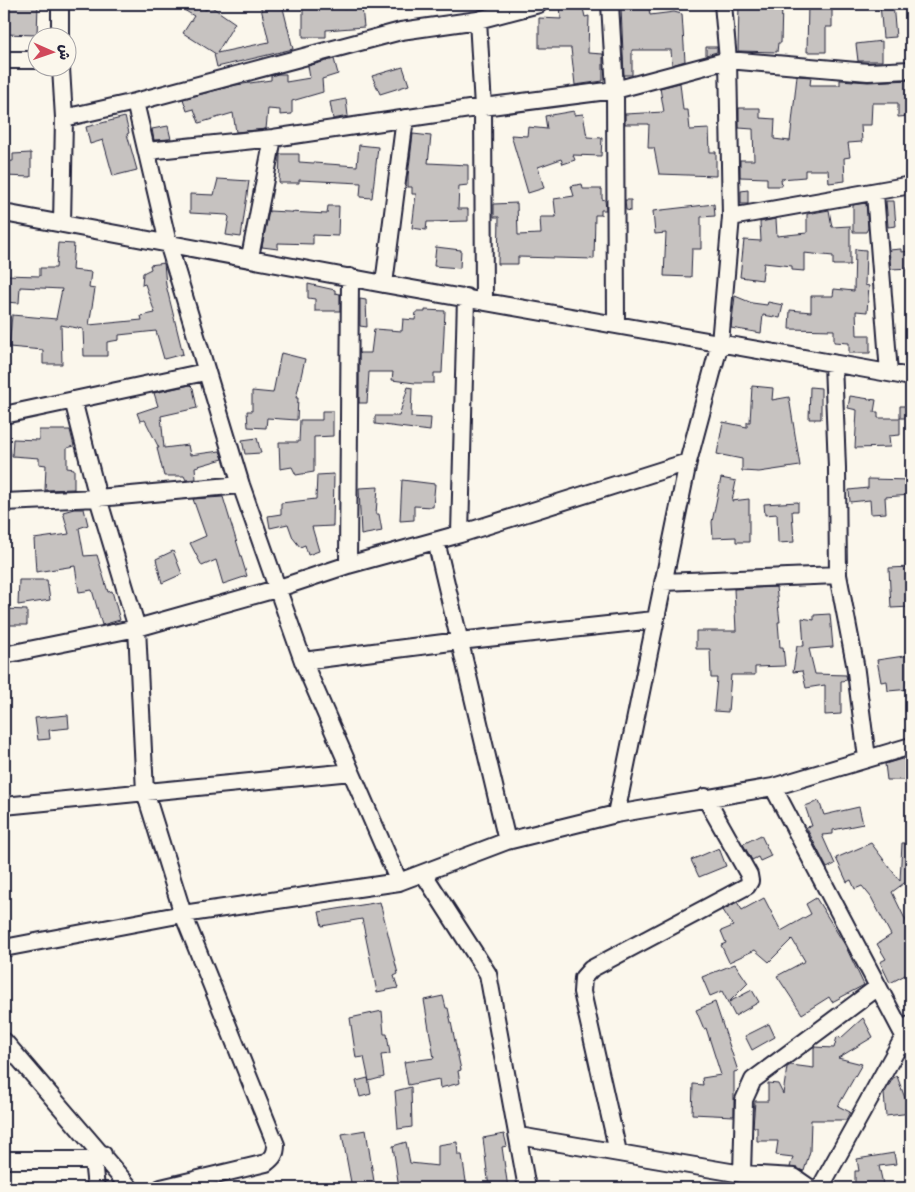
<svg xmlns="http://www.w3.org/2000/svg" width="915" height="1192" font-family="Pangolin,'Playpen Sans Arabic',sans-serif">
<style>
.building{fill:#c6c2c0;stroke:#22223b}
.lines{fill:none;stroke-linecap:round;stroke-linejoin:round}
.minor-casing{stroke:#22223b;stroke-width:20}
.minor{stroke:#fbf7ec;stroke-width:16}
</style>
<rect width="100%" height="100%" fill="#fbf7ec"/>
<filter id="ink" filterUnits="userSpaceOnUse"><feTurbulence type="fractalNoise" baseFrequency=".02" numOctaves="2"/><feDisplacementMap in="SourceGraphic" scale="10" xChannelSelector="R" yChannelSelector="G"/><feConvolveMatrix kernelMatrix="1 2 1 2 8 2 1 2 1" color-interpolation-filters="sRGB"/></filter>
<g filter="url(#ink)">
<path class="building" d="M8,4H38L37,35L4,34V22H7Z
M174,4H196L206,10L209,5L235,23L217,53L269,42L260,4H282L293,49L217,67L214,54H216L183,33L194,16Z
M303,4H337L343,9L362,7L364,27L326,30V37H303Z
M560,4H582L585,17L589,16L588,53L603,54V81L575,85L571,48H539V18L561,19Z
M739,4H782L781,43H778L777,52L738,51Z
M808,4H832V27H826V52H807Z
M880,4H893L896,37L883,38Z
M621,8L649,9L650,15L674,12L682,14L685,61L672,65L671,50H632V75H624Z
M882,41V61H858L856,44Z
M706,47H717V52L706,55Z
M334,59L338,74L322,79L323,92L292,101V114L280,115V110L268,109L266,129L236,132L233,113L199,123L194,109L187,111L183,99L236,85L271,80V76L278,74H286V82L310,78L308,66Z
M403,67L409,85L380,94L372,76Z
M797,76L811,77L810,85H840V80L868,82L911,80V116L898,117V103H872L871,125H861L862,142L848,143L850,157L844,158L845,181L829,183L828,170H805V177L781,179L782,186H767V178L740,177V160H754L753,129L739,128V108H760V118L775,119L774,139L790,141Z
M680,83L683,110H688L690,130L709,129L710,152H716V176L659,174L654,148H648L649,124H625V114L664,112L660,88Z
M346,99L348,116L333,119L330,102Z
M574,111V115L583,114L587,137L602,138L601,156L573,155L575,160L563,164L561,159L538,167L544,188L528,193L511,135L527,136L528,127L547,129L545,116Z
M125,117L129,133L127,134L137,170L113,176L103,140L90,144L86,127Z
M168,126L171,139L154,140L152,129Z
M413,134L431,136L428,163L468,165V185L459,186L458,209H468V221L427,222L426,230L412,228L416,194H412V187H408V176Z
M359,145L378,147L372,198L360,197L361,183L299,180V183H279L280,154H299V162L357,166Z
M31,153V177L4,176V162L13,161V154Z
M218,179L249,181L241,237L226,235L229,217L227,215L190,213V194L214,195Z
M582,184L583,189H602V199L605,200L606,210H601V215H595L594,259L518,257V264H498L499,217H494V204L517,203L518,235L541,234L540,217H556L554,199L574,196L571,186Z
M748,190V204H741V191Z
M625,200H631V211L626,210Z
M886,201H894L896,226L888,227Z
M866,203L868,228L866,232H853V205Z
M714,204L715,216L701,217V249H692L691,277L664,276L666,233L655,234L653,211Z
M328,206H339L338,236L313,235V244L278,243V249L262,247L269,211L327,214Z
M829,210L832,227L850,226V265H833V256L804,253V271L792,270V266L764,263L762,280L740,277L744,240L761,241L760,222L776,219L777,236L807,233V214Z
M58,243L74,244L72,270L91,272L89,288L95,289L89,325L142,320L141,316L155,313L145,284L142,285L143,273L151,269L150,265L164,263L166,285L183,354L164,359L156,331L119,335V340L107,342V356H84L83,329L61,325L62,364H43V350L9,347L12,315L56,319L62,289L20,287L19,303L4,302V275L40,276V268H56Z
M436,247L461,250L460,268L434,266Z
M855,249L866,250L865,285L869,286L867,312L856,311L857,335H870V353H849V343L834,342V330L789,329L790,310L811,312V296H833L834,289L854,291Z
M901,249V252L911,251V268L891,269L889,250Z
M308,284L335,290V293L340,294V311H315V299L308,298Z
M735,296L752,303L767,305L768,302L783,305L780,318L763,315L761,333L731,328Z
M360,299L366,300L367,327L360,326Z
M425,310L445,311L442,373H434V383H415L392,380L393,372H369L367,403H359V353H371L374,329L402,331L403,319L415,320L416,312H425Z
M281,353L305,359L296,398H298L297,420L267,418L266,428L248,427L247,411H252V391L273,393Z
M190,385L193,388L197,408L161,416L164,448L188,445L190,455L220,451L223,459L195,467L196,479L186,480L184,476H164L157,448H159L145,420L140,421L137,413L158,406L154,393Z
M752,386L773,388L772,400L789,397L800,466L759,472L742,471V459L717,454L723,422L747,427V422H750Z
M408,387L412,388L411,417L431,418L430,431L375,424V416H399Z
M810,387L821,388V419H809Z
M850,396L876,400L874,412H878V418H900V435L889,436L890,447L855,448L857,410L848,408Z
M900,406H911V418H900Z
M322,411H333V436L314,437V472L296,475L292,467L280,469L279,442H299L300,420H322Z
M39,430H70L74,446L67,448V468L74,469V489L45,490L46,465L39,464V458L12,456L13,439L39,440Z
M257,438L261,453L245,454L242,440Z
M334,474L333,526L312,527L319,551L308,555L305,545L300,547L293,538L288,524L270,528L268,516L281,514V503L316,499L317,475Z
M721,478L736,481L732,501L749,499V542H736V537L713,538L712,522Z
M868,479L911,480V495L885,497L886,513L871,514L870,500L850,502L849,490L868,488Z
M402,480L435,484L433,507L414,506V520L400,521Z
M378,487L376,514H379L382,531L361,535L359,488Z
M223,497L247,576L223,584L216,560L202,566L190,543L206,536L193,499Z
M798,502V511H792L794,542L778,543L777,514L765,515L764,504Z
M74,509H84L88,525L79,528L84,556L97,555L108,592L112,591L120,620L102,625L92,590L79,592L75,566L36,572L34,539L69,534L63,512Z
M173,551L182,574L162,583L156,559Z
M911,567V607L891,608L889,568Z
M19,580H47L50,600L18,605Z
M776,587L780,622H778L780,647H783L785,666L755,667V675H731L728,712L714,711L717,678H711L710,649H696V631H736L734,589Z
M4,609L27,610V625H4Z
M830,614L833,647L809,649L815,674L846,675L847,680L841,681V714L825,715V685L806,688L802,671L793,672L797,646H804L802,618L814,620V615Z
M911,655V689L888,691L887,681L881,682L877,660Z
M68,715L69,728L49,730L50,739L38,740L35,718Z
M902,759L911,760V780H887L885,764Z
M819,801L824,815L859,807L863,824L833,830V834L822,835L835,864L827,868L806,827L812,826L805,806Z
M761,835L771,856L760,861L758,857L752,860L743,844Z
M871,843L900,881L902,843H911V878L892,892L907,923L911,921V972L890,983L880,962L886,959L877,944L891,935L871,897L862,886L855,889L851,880L847,882L836,858Z
M719,848L726,866L699,877L691,860Z
M764,898L781,931L811,914L806,904L816,898L845,945L864,985L832,1002L829,997L802,1014L777,976L805,961L792,939L769,962L755,950L729,962L721,945L726,943L721,931L733,926L723,910L737,902L742,910Z
M380,902L398,974L394,976L398,988L377,992L362,919L322,926L319,912Z
M735,964L748,983L729,1002L752,990L759,1002L735,1016L722,991L710,996L702,977Z
M443,996L446,1008H448L461,1070L458,1071L460,1083L440,1088L439,1079L408,1085L404,1062L434,1058L424,1000Z
M715,1002L738,1071L734,1072V1116L692,1114L693,1084L703,1085L702,1078L721,1075L706,1028L704,1029L696,1010Z
M382,1011L384,1034H387L390,1054L381,1055L384,1077L369,1081L364,1057L356,1058L350,1018Z
M863,1018L873,1037L838,1058L862,1064L838,1106L850,1112L846,1120H811L810,1151L804,1171L790,1167L793,1157L776,1155L778,1141H757V1127H753L755,1101H768V1083L778,1084L783,1094L787,1067L791,1065L814,1068V1047L834,1048L837,1037L841,1038Z
M769,1024L775,1037L752,1050L745,1036Z
M897,1076L906,1101L911,1099V1113L886,1116L884,1094L893,1078Z
M368,1078L371,1094L360,1097L356,1081Z
M411,1087L412,1127L398,1129L395,1091Z
M366,1130L375,1188H352L342,1134Z
M504,1134L507,1146L502,1147L508,1188H489L483,1138Z
M406,1142L410,1163L438,1166V1145L457,1142L458,1155H462L467,1188H399L393,1146Z
M894,1153L896,1164L879,1166L883,1184L855,1188V1171H859L857,1159Z"/>
<g class="lines">
<g class="minor-casing">
<path id="minor" d="M60,4V38
M610,4L615,90L616,325
M478,20L483,107L484,301
M4,60H38
M61,68L64,118L62,224
M135,102L168,243L241,485L303,661L399,882
M64,118L135,102L401,31L478,20L539,4
M147,151L273,138L483,107L615,90L728,60L868,72L911,70
M875,193L889,373
M4,213L384,284L911,377
M731,217L911,185
M250,257L273,138
M384,284L405,118
M833,363L837,468L838,575L855,664L867,758
M73,400L98,498L137,628L145,792L183,914L276,1145C276,1154 273,1158 266,1163L161,1188
M4,415L205,372
M4,502L98,498L241,485
M460,534L466,297
M436,541L507,841
M348,565L350,277
M663,582L838,575
M4,655L137,628L276,589L348,565L460,534L688,462
M303,661L459,641L654,620
M773,787L911,1049
M4,806L351,772
M616,814L688,462L720,343L731,217L728,60L723,4
M423,873L488,974L527,1188
M4,948L183,914L399,882L507,841L616,814L773,787L911,746
M4,1041L130,1188
M519,1136L742,1174L794,1177L810,1188
M618,1152L582,992L583,978L591,969L747,886L750,881L749,875L705,797
M4,1160H93L103,1154
M93,1160L96,1188
M742,1174L744,1100L753,1080L878,987
M820,1188L911,1024"/>
</g>
<use href="#minor" class="minor"/>
</g>
</g>
<rect width="915" height="1192" fill="none" stroke="#fbf7ec" stroke-width="20"/>
<rect x="10" y="10" width="895" height="1172" fill="none" stroke="#22223b" stroke-width="2" filter="url(#ink)"/>
<g transform="translate(52 52) rotate(92)"><circle r="24" fill="#fbf7ec" stroke="#a4a2a5"/>
<path d="M0-4L9 19L0 12L-9 19Z" fill="#d1495b"/>
<text y="-8" font-size="14" font-weight="bold" text-anchor="middle" fill="#22223b">ش</text>
</g>
</svg>
